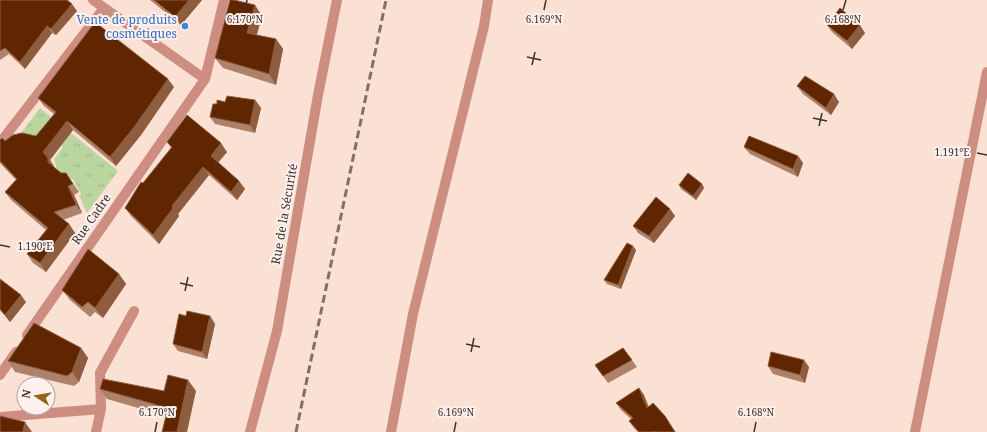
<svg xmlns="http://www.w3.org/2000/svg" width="987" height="432" font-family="'Noto Serif',serif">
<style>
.grass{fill:url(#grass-tufts)}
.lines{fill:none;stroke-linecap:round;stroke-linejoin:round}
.minor{stroke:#cd8d81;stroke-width:10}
.rail{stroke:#807068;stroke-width:3;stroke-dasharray:8 4;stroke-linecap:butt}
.wall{fill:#ae826a}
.shaded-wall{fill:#8e5d40}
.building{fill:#602501;stroke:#8e5d40}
.ticks{fill:none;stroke:#3d322d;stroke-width:1.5}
.shop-dot{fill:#3f7fe0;stroke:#fcf1ec;stroke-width:1.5}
.labels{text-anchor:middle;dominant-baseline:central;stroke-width:4;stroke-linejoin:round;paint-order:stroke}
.shop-label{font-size:12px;fill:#366cbe;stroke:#fcf1ec;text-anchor:end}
.street-label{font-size:12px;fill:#3d322d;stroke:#fcf1ec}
.ticks-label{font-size:10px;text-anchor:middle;fill:#3d322d;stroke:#fcf1ec;stroke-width:4;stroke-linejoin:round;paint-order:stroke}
</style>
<defs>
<pattern id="grass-tufts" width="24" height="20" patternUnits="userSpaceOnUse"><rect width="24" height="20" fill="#bad59d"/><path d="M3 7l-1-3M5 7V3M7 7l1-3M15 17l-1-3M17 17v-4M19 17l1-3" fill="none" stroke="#a1b788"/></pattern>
</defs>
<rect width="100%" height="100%" fill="#fbe0d4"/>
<path class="grass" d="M40,108L118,171L87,213L79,195L81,194L73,179H67L57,169L54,159L63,147L47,135L15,141Z"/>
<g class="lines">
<path class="minor" d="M93,0L205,79
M0,143L104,8
M27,335L205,79L224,0
M0,375L16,352
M0,417L101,409
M96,432L101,409L100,373L134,311
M250,432L277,331L318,95L337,0
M391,432L413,314L484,26L488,0
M915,432L987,72"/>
<path class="rail" d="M296,432L386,0"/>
</g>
<path class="wall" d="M0,0L77,11L56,35L52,33L25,69L9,54L0,60Z
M150,0H202L181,25Z
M262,16L257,35L276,39L283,49L276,85L223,68L215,58Z
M827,25L865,33L852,49L832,32Z
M797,86L839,102L831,115L803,94Z
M174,87L141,135L116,166L73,130L50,160L54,167L61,173H66L79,192L74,195L82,213L63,220L69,224L75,233L46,272L33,263L27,254L46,230L11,200L5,192L16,180L0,163V140L5,141L36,136L54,114L44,106L38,98Z
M255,100L261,108L255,133L215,124L210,117L217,104L225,102Z
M167,142L227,152L218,162L239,181L245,189L237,200L209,175L178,214L179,216L159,244L131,216L125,208L143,183L171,148Z
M744,147L798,156L803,163L798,177L750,154Z
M702,184L704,188L696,200L681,189L679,185Z
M670,209L675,216L654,243L638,233L633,226Z
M636,250L621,289L607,284L604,280Z
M119,274L126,284L103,318L95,312L90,317L70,300L62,290Z
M0,279L26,302L10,322L0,310Z
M186,316H210L215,324L207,359L178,351L173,344Z
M81,348L88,358L79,382L74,386L15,372L8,361Z
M623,348L637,367L608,383L595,365Z
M768,366L809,367L805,383L773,374Z
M639,388L644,395L648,406L676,432H638L634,428L629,421L631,419L621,410L616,403Z
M100,389L164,391H196L166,416L107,399Z"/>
<path class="shaded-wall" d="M189,0H202L181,25L175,17Z
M72,4L77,11L56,35L51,29Z
M255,5L262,16L254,43L247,33Z
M860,25L865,33L852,49L847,41Z
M47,26L52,33L25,69L20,62Z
M276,39L283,49L276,85L269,74Z
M168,79L174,87L141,135L116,166L110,157Z
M834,94L839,102L831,115L826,108Z
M255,100L261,108L255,133L250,125Z
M67,121L73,130L50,160L54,166V171L48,162L43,152Z
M221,143L227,152L217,164L211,156Z
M798,156L803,163L798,177L793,169Z
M203,167L209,175L178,214L179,216L159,244L153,235L172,206Z
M239,181L245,189L237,200L231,192Z
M702,184L704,188L696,200L693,196Z
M68,186L74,195L82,213L76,205Z
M670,209L675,216L654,243L649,236Z
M69,224L75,233L46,272L40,263Z
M633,246L636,250L621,289L618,285Z
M119,274L126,284L103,318L95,308Z
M21,295L26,302L10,322L5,315Z
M210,316L215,324L207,359L202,352Z
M81,348L88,358L79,382L72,372Z
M804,360L809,367L805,383L800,375Z
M188,380L196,391L187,432H177Z
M639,388L644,395L652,415L647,408Z
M25,422L32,432H23Z"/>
<path class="building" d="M0,0H67L72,4L51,29L47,26L20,62L5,48L0,51Z
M154,0H189L175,17Z
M230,0H234L255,5L247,33L276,39L269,74L215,58Z
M840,8L860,25L847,41L827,25Z
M95,22L168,79L135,126L110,157L67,121L43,152L48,158V162L61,173H66L73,184L68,186L76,205L54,212L69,224L40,263L27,254L48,228L5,192L17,179L0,161V140L2,138L5,141L13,135L22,133L36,136L56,112L38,98Z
M805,76L834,94L826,108L797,86Z
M227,96L255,100L250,125L210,117L213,104H217V100L225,102Z
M187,115L221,143L211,156L239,181L231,192L203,167L172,206L173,208L153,235L125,208L141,182L143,183L172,147L167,142Z
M749,136L798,156L793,169L744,147Z
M688,173L702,184L693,196L679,185Z
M656,197L670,209L649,236L633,226Z
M627,243L633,246L618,285L604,280Z
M88,249L119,274L95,308L88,302L82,307L62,290Z
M0,279L21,295L5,315L0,309Z
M187,311L210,316L202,352L173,344L179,314L186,316Z
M34,323L81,348L72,372L67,376L8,361Z
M623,348L632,360L603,376L595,365Z
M771,352L804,360L800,375L768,366Z
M168,375L188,380L177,432H162L168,408L100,389L103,379L164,391Z
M639,388L647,408L653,403L665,416L675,432H655L654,431L653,432H639L629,421L633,418L616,403Z
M0,416L25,422L23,432H0Z"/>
<path class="ticks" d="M245,10L247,0M544,10L546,0M843,10L846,0M527,57L541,60M532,65L535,52M813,118L827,121M819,126L822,113M977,153L987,155M0,245L10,247M180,283L193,286M185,291L188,277M466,344L480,347M471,352L474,338M155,432L157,422M454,432L456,422M754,432L756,422"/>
<circle class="shop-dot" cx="185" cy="26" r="4"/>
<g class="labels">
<g class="shop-label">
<text x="177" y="19">Vente de produits<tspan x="177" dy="14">cosmétiques</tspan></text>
</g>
<g class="street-label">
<text transform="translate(284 214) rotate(-80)">Rue de la Sécurité</text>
<text transform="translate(91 219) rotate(-55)">Rue Cadre</text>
</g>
</g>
<g class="ticks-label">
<text x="245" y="23">6.170°N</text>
<text x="544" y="23">6.169°N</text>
<text x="843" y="23">6.168°N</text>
<text x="952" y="156">1.191°E</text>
<text x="35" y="250">1.190°E</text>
<text x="157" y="416">6.170°N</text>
<text x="456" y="416">6.169°N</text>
<text x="756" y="416">6.168°N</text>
</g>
<g transform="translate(36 396) rotate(282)"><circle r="19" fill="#fcf1ec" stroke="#b0a5a0"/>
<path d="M0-3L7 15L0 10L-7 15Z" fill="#966617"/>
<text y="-6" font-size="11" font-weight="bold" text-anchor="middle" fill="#3d322d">N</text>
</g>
</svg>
